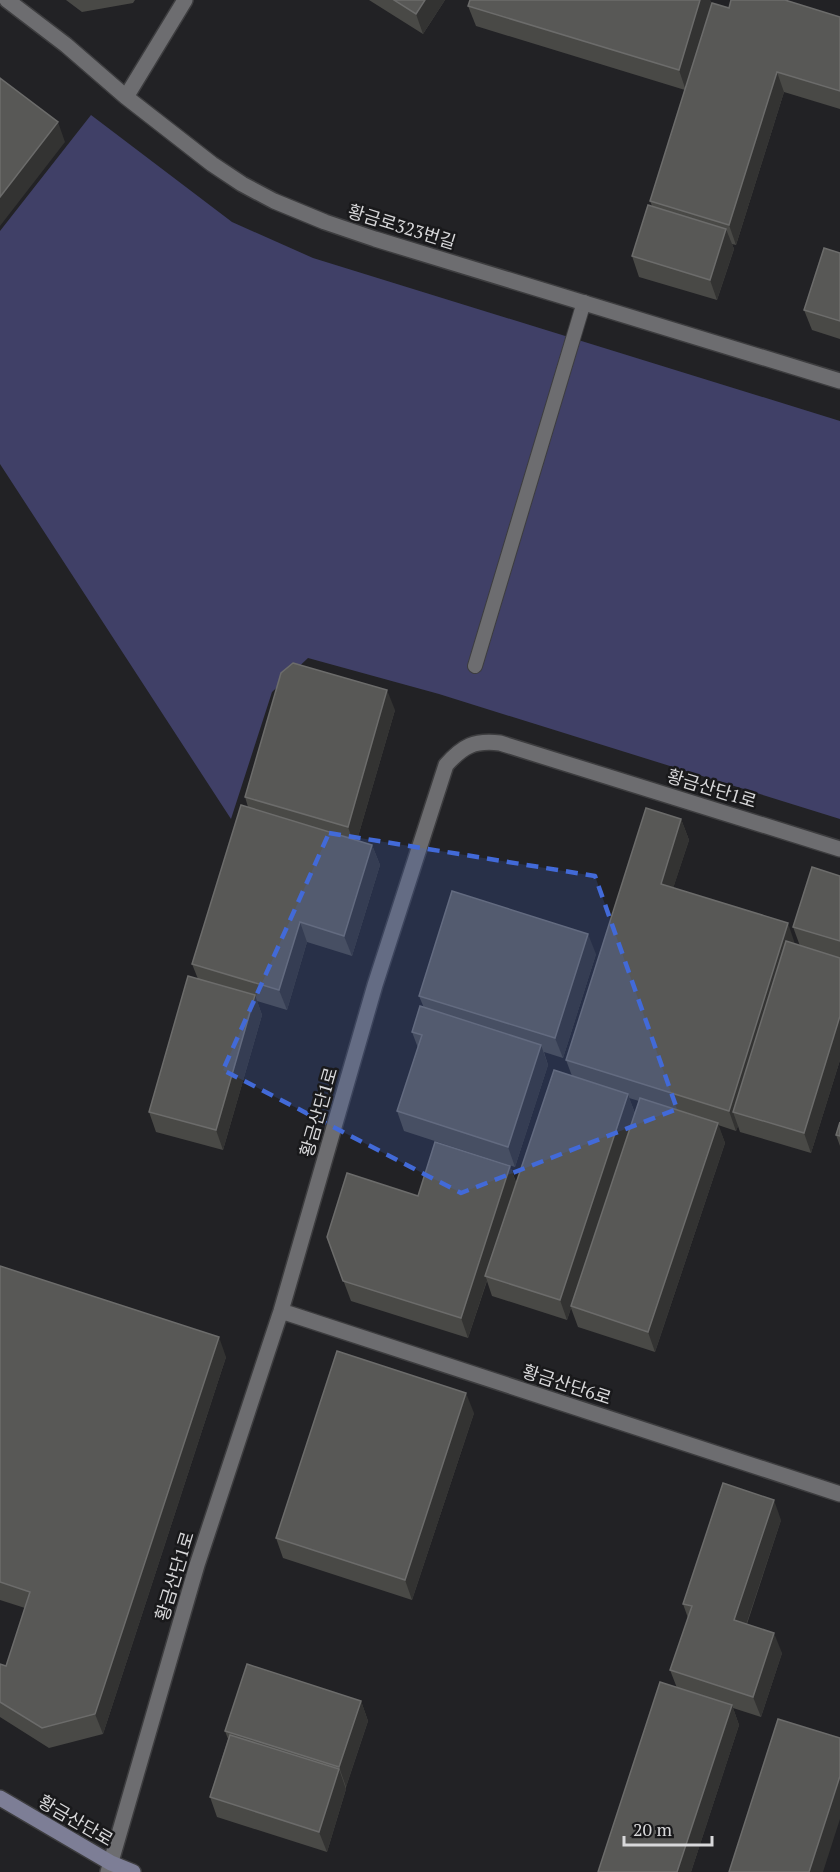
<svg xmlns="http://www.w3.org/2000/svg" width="840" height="1872" font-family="'PT Serif','Noto Sans KR',serif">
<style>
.green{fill:#404067}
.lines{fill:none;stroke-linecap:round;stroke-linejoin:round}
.lane-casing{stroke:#3d3d3f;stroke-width:16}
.street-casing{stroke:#3d3d3f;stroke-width:18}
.secondary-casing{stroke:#3d3d3f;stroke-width:18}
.lane{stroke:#6d6d70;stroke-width:14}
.street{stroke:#6d6d70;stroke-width:15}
.secondary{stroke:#7d7e96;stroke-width:15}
.wall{fill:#494946;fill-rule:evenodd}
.shaded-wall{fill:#333332}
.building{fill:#585856;stroke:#6c6c6b;stroke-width:1.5}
.marked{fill:#426ad8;fill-opacity:0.2;stroke:#426ad8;stroke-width:4.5;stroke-dasharray:12 8;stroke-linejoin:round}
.labels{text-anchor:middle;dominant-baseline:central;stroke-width:5;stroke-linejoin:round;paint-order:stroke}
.street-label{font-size:18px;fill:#d8d8da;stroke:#19191b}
</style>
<rect width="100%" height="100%" fill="#222225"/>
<path class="green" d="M91,115L232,222L313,258L840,421V819L439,694L308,658L272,692L231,819L0,464V231Z"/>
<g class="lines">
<g class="lane-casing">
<path id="lane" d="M475,666L584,302"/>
</g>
<g class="street-casing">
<path id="street" d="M7,0L66,45L126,97L212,164L242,184L274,201L325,222L375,239L840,381
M126,97L185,0
M281,1311L840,1494
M108,1872L197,1565L281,1311L375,985L446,765C463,746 474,740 500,743L840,849"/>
</g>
<g class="secondary-casing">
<path id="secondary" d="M0,1798L111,1863L133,1872"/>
</g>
<use href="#lane" class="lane"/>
<use href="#street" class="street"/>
<use href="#secondary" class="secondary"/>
</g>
<path class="wall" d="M66,0H135L133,3L82,12Z
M369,0H445L423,34Z
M470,0H710L712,5L729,8L840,17V109L784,92L736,245L732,244L734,249L717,300L639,277L632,256L652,206L650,201L685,90L476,26L468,6Z
M840,253V339L812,330L804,310Z
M395,710L357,840L372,845L380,865L352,956L307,942L287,1010L257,1001L262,1015L223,1150L156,1132L149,1112L198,979L192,964L248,807L245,797Z
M681,819L689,840L673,888L795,944L800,946L793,927L840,876V1060L811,1153L740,1132L738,1126L736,1131L718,1125L725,1143L655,1352L578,1327L571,1308L567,1320L492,1296L487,1281L468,1338L351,1301L327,1237L418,1196L510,1166L516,1182L572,1076L566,1060ZM629,1098L639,1101L635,1113Z
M596,954L563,1058L544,1052L548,1065L515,1167L404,1131L397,1111L418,1048L412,1032L424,1008L419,996Z
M840,1122V1146L836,1135Z
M0,1266L226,1357L103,1734L49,1748L0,1717V1664L6,1666L25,1608L0,1600Z
M474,1413L412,1600L283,1558L276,1538Z
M781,1520L747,1624L782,1653L761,1717L733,1708L739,1725L691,1872H598L677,1688L670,1670L688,1618L683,1604Z
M361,1701L368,1721L346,1787V1789L327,1852L217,1817L210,1797L228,1739L225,1731Z"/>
<path class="shaded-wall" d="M425,0H445L423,34L416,14Z
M700,0H710L712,6L686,91L679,70Z
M777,72L784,92L736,245L729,225Z
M58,122L65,142L0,226V197Z
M726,229L734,249L717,300L710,280Z
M387,690L395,710L355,847L348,827Z
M681,819L689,840L668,904L661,884Z
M372,845L380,865L352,956L344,936Z
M300,922L307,942L287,1010L279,990Z
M788,923L795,944L741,1114L733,1112L738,1126L736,1131L729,1111Z
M588,934L596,954L563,1058L555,1038Z
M255,995L262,1015L223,1150L216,1130Z
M840,1016V1060L811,1153L804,1133Z
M541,1045L548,1065L515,1167L508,1147Z
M628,1094L635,1114L567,1320L560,1300Z
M718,1123L725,1143L655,1352L648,1332Z
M510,1166L517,1186L485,1276L487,1280L468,1338L461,1318Z
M219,1337L226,1357L103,1734L95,1714Z
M466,1393L474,1413L412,1600L405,1580Z
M774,1500L781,1520L741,1640L734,1620Z
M774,1633L782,1653L761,1717L753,1697Z
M361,1701L368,1721L346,1787L339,1767Z
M732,1705L739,1725L691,1872H677Z
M339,1769L346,1789L327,1852L319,1832Z
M840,1776V1819L823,1872H809Z"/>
<path class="building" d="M394,0H425L416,14Z
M470,0H700L679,70L468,6Z
M731,0H785L840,17V91L777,72L729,225L650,201L712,3L729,8Z
M0,78L58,122L0,197Z
M648,205L726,229L710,280L632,256Z
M824,248L840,253V321L804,310Z
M293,663L387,690L348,827L245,797L281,673Z
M241,805L372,845L344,936L300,922L279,990L192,964Z
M646,808L681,819L661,884L788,923L729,1111L566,1060Z
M812,867L840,876V941L793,927Z
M452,891L588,934L555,1038L419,996Z
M786,941L840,958V1016L804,1133L733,1112Z
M188,976L255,995L216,1130L149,1112Z
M420,1006L541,1045L508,1147L397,1111L422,1035L412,1032Z
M554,1070L628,1094L560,1300L485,1276Z
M640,1098L718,1123L648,1332L571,1306Z
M840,1122V1136L836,1135Z
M435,1142L510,1166L461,1318L343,1281L327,1237L347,1173L418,1196Z
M0,1266L219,1337L95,1714L42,1728L0,1702V1664L6,1666L30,1592L0,1582Z
M337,1351L466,1393L405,1580L276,1538Z
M723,1483L774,1500L734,1620L774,1633L753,1697L670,1670L692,1606L683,1604Z
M247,1664L361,1701L339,1767L225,1731Z
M660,1682L732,1705L677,1872H598Z
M778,1719L840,1738V1776L809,1872H729Z
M230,1735L339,1769L319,1832L210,1797Z"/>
<path class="marked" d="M329,833L595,876L677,1109L461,1193L223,1070Z"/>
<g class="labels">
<g class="street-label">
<text transform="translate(402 226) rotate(17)">황금로323번길</text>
<text transform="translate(712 788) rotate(17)">황금산단1로</text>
<text transform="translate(318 1112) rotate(-74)">황금산단1로</text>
<text transform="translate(567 1384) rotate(18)">황금산단6로</text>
<text transform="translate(174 1576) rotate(-73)">황금산단1로</text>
<text transform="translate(76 1820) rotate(30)">황금산단로</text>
</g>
</g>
<path d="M624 1836v9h88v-9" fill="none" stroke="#d8d8da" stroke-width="3"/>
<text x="633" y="1836" font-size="18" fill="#d8d8da" stroke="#19191b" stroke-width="4.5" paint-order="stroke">20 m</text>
</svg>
